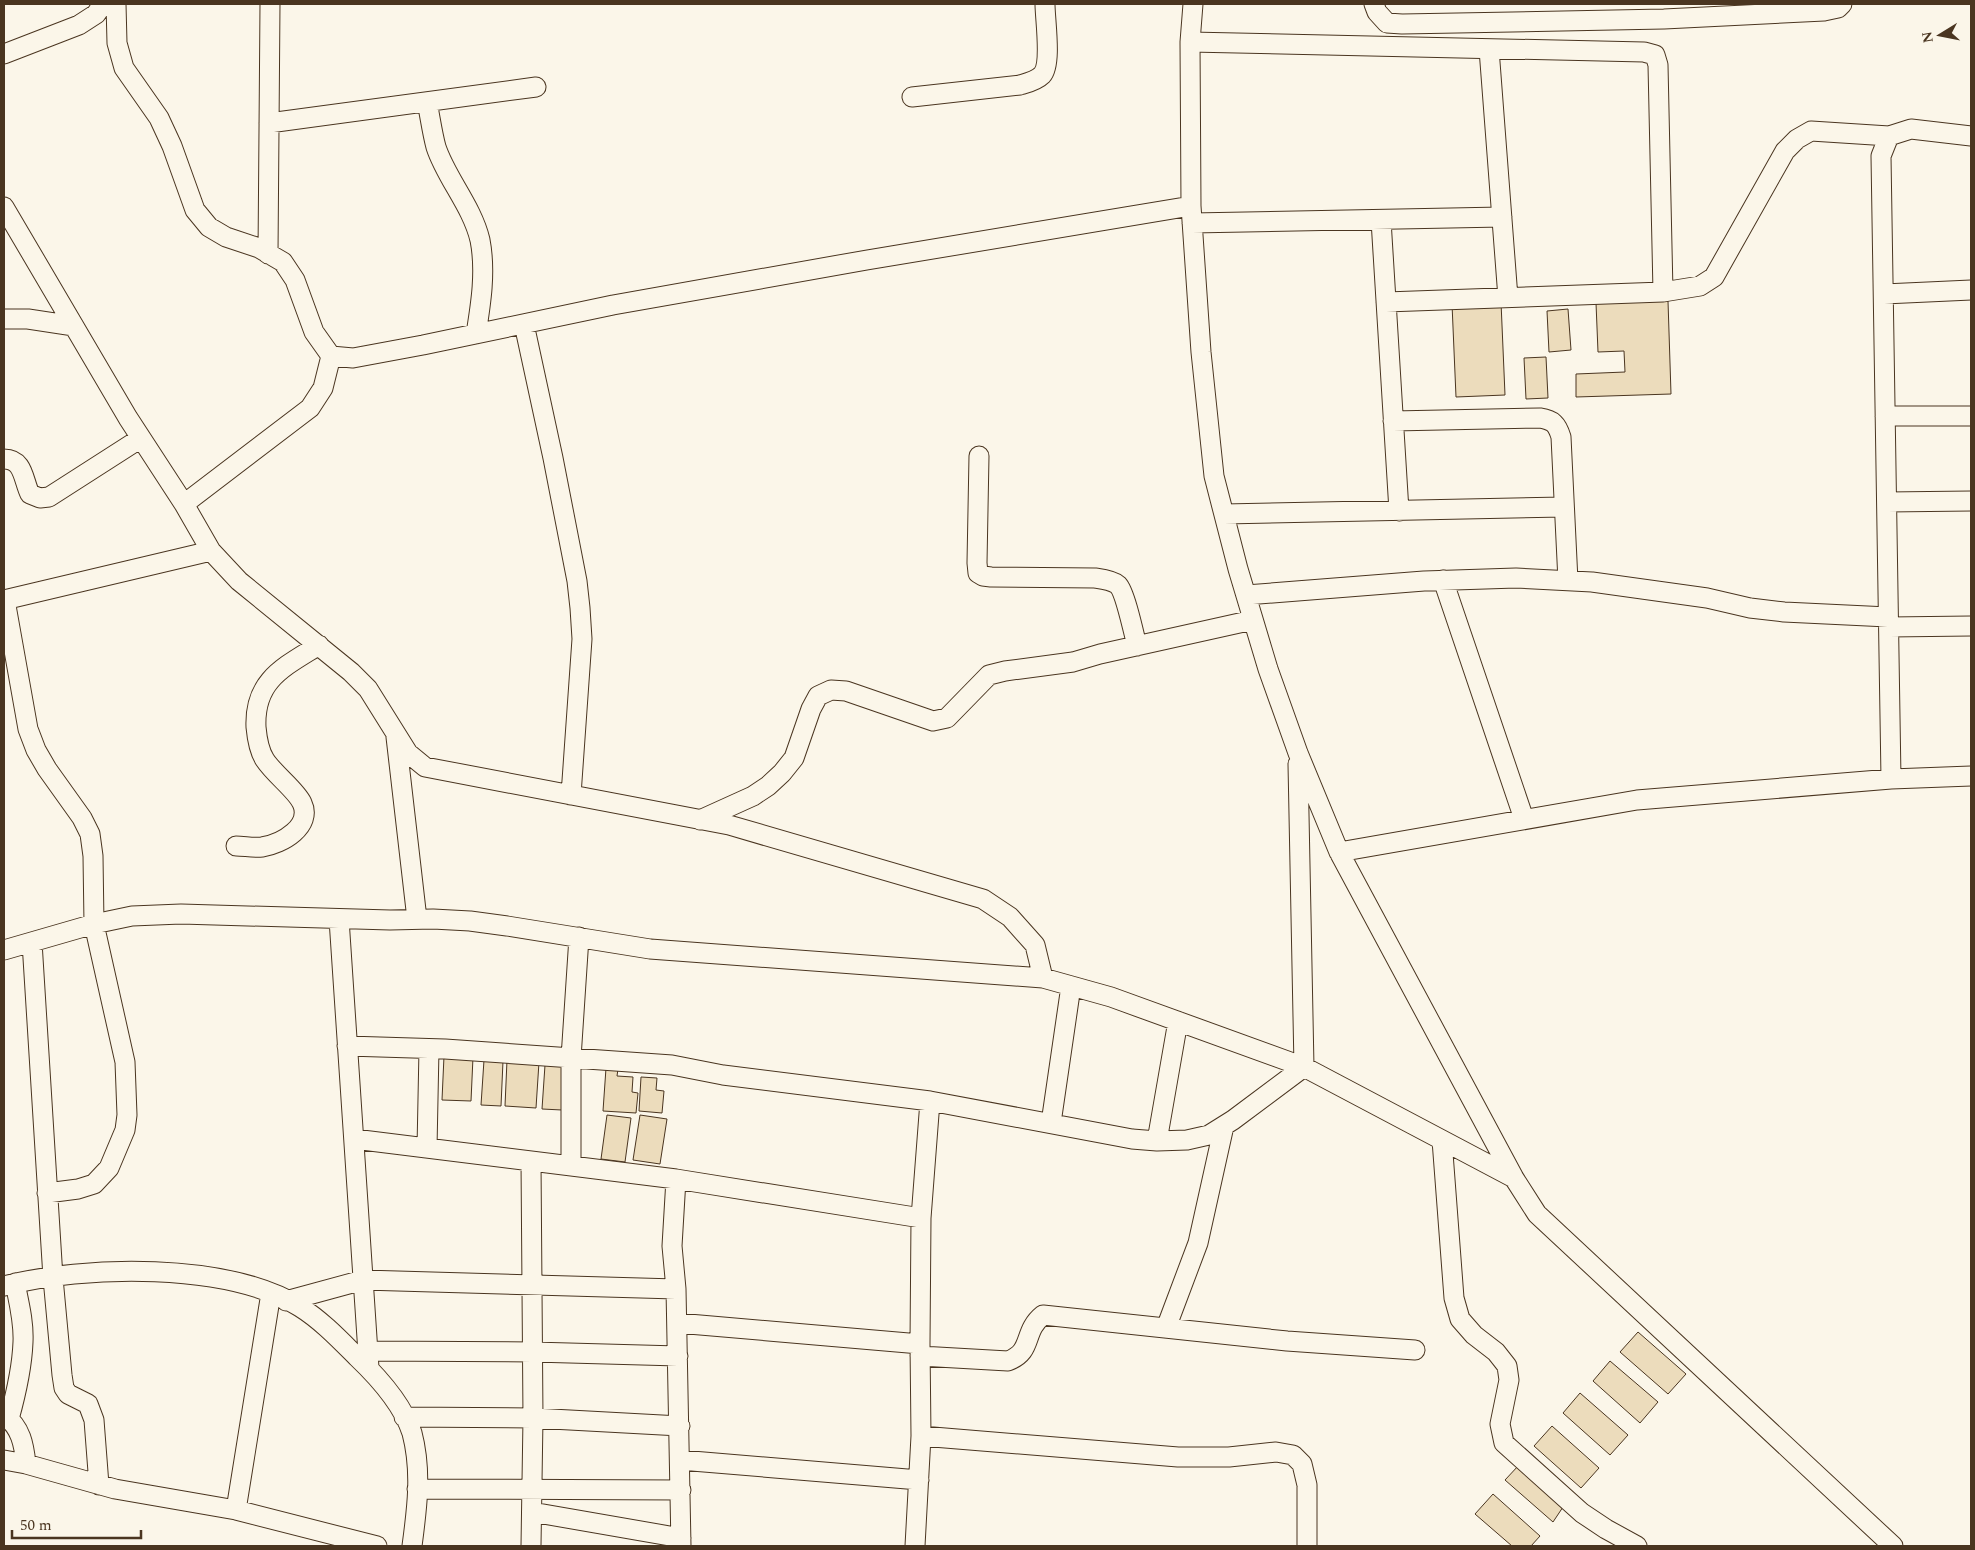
<svg xmlns="http://www.w3.org/2000/svg" width="1975" height="1550" font-family="Spectral,serif">
<style>
.building{fill:#ecdcbc;stroke:#4a3520}
.lines{fill:none;stroke-linecap:round;stroke-linejoin:round}
.minor-casing{stroke:#4a3520;stroke-width:21}
.minor{stroke:#fbf6e9;stroke-width:19}
</style>
<rect width="100%" height="100%" fill="#fbf6e9"/>
<path class="building" d="M1668,301L1671,394L1576,397V374L1625,372L1624,351L1598,352L1596,303Z
M1501,302L1505,395L1456,397L1452,304Z
M1568,309L1571,350L1549,352L1547,311Z
M1546,357L1548,398L1526,399L1524,358Z
M444,1056L473,1057L471,1101L442,1100Z
M484,1060L503,1061L501,1106L481,1105Z
M507,1060L539,1062L536,1108L505,1106Z
M545,1065L565,1067L562,1110L542,1109Z
M606,1068L618,1069L617,1076L633,1077L632,1092L638,1093L636,1113L603,1111Z
M641,1077L657,1078L656,1090L664,1091L662,1113L639,1111Z
M607,1115L631,1118L625,1162L601,1159Z
M640,1115L667,1119L660,1164L633,1160Z
M1638,1332L1686,1374L1668,1394L1620,1352Z
M1610,1361L1658,1402L1640,1423L1593,1381Z
M1580,1393L1628,1435L1610,1455L1563,1413Z
M1552,1426L1599,1468L1581,1488L1534,1446Z
M1519,1465L1563,1507L1553,1522L1505,1480Z
M1493,1494L1540,1536L1531,1546H1512L1475,1514Z"/>
<g class="lines">
<g class="minor-casing">
<path id="minor" d="M116,4L117,43L124,68L159,118L172,146L195,210L209,227L226,237L259,248L283,262L295,280L314,332L331,356L353,358L423,345L613,305L867,260L1191,206
M1193,4L1190,42L1191,206L1201,352L1214,476L1238,569L1268,669L1298,753L1339,852L1514,1178L1537,1214L1893,1546
M1374,4L1377,12L1387,23L1402,24L1664,19L1824,11L1838,8L1842,4
M1190,42L1644,52L1655,55L1658,65L1663,292
M1489,49L1508,298
M4,54L79,25L96,14L103,4
M912,97L1020,85C1027,83 1036,81 1042,75C1052,64 1045,20 1045,4
M427,102C430,116 432,132 436,147C446,178 472,206 480,240C486,271 481,303 476,334
M269,123L536,87
M4,207L128,418L184,504L211,551L239,581L351,672L368,689L408,753L425,767L729,825L983,899L1010,917L1035,945L1043,978
M1381,220L1399,511
M1192,223L1502,217
M268,254L270,4
M1884,294L1971,290
M1386,302L1663,292L1700,286L1714,277L1785,151L1797,139L1811,131L1889,136
M4,319H28L74,326
M524,324L553,458L577,581L580,608L582,639L571,795
M1885,416H1971
M1393,421L1540,418C1553,420 1557,424 1561,437L1568,581
M979,456L977,563L978,573L983,576L991,577L1095,578C1102,579 1112,580 1118,585C1125,592 1134,634 1137,646
M4,459C24,459 23,480 30,494L40,498L49,497L141,438
M1887,502L1971,501
M184,504L310,408L323,388L331,356
M1224,514L1563,507
M1443,580L1524,819
M1246,595L1424,581L1516,578L1592,582L1707,598L1750,608L1784,612L1888,617
M4,600L211,551
M5,600L28,729L36,750L47,769L82,818L90,834L93,856L94,924L125,1062L127,1115L125,1130L109,1168L94,1184L78,1189L47,1193
M1889,627L1971,626
M396,737L417,919
M1891,779L1881,156L1889,136L1911,129L1971,136
M700,820L753,796L768,786L782,773L794,758L811,709L818,696L831,690L846,691L933,721L947,718L989,675L1005,671L1073,662L1100,654L1253,620
M236,846C244,846 254,848 262,847C282,844 313,826 302,803C296,790 275,775 265,760C259,751 257,738 256,727C254,680 284,667 319,645
M1339,852L1637,800L1891,779L1971,776
M339,919L369,1368
M32,942L53,1278L62,1375L64,1388L68,1394L88,1404L94,1420L99,1485
M4,950L94,924L132,916L181,914L390,920L433,919L470,921L507,926L650,949L1043,978L1111,997L1304,1067L1514,1178
M347,1046L445,1049L672,1065L723,1075L930,1101L1132,1139L1157,1141L1187,1140L1209,1135L1233,1120L1304,1067L1298,764
M1051,1123L1071,986
M354,1139L676,1179L921,1218
M1442,1140L1454,1298L1460,1319L1474,1335L1496,1352L1507,1366L1509,1380L1500,1424L1504,1443L1582,1513L1606,1529L1637,1546
M1157,1141L1178,1021
M427,1148L429,1049
M571,1166V1058L579,937
M676,1179L672,1246L676,1289L681,1546
M4,1286C84,1265 228,1262 300,1307C321,1320 340,1340 357,1357C378,1377 403,1405 412,1433C422,1471 417,1509 412,1546
M286,1301L363,1280L676,1289
M677,1323L920,1344
M1166,1328L1198,1243L1224,1126
M367,1351L533,1352L678,1356
M920,1356L1008,1361C1034,1351 1022,1332 1043,1315L1287,1341L1415,1350
M4,1415C21,1427 24,1445 26,1464
M404,1417L533,1418L680,1426
M9,1419C16,1394 22,1368 23,1342C24,1322 19,1303 15,1283
M921,1436L1178,1457H1229L1276,1452L1293,1455L1302,1464L1307,1485V1546
M4,1460L26,1464L115,1489L236,1510L377,1546
M680,1460L919,1480
M417,1489L681,1490
M236,1510L271,1293
M532,1512L681,1538
M531,1546L533,1418L531,1161
M915,1546L921,1436L920,1344L921,1218L930,1101"/>
</g>
<use href="#minor" class="minor"/>
</g>
<rect width="1975" height="1550" fill="none" stroke="#4a3520" stroke-width="10"/>
<g transform="translate(1940 35) rotate(260)" stroke="#fbf6e9" stroke-width="4" paint-order="stroke">
<path d="M0-4L9 19L0 12L-9 19Z" fill="#4a3520"/>
<text y="-8" font-size="14" font-weight="bold" text-anchor="middle" fill="#4a3520">N</text>
</g>
<path d="M12 1530v8h129v-8" fill="none" stroke="#4a3520" stroke-width="2.5"/>
<text x="20" y="1530" font-size="15" fill="#4a3520" stroke="#fbf6e9" stroke-width="4" paint-order="stroke">50 m</text>
</svg>
